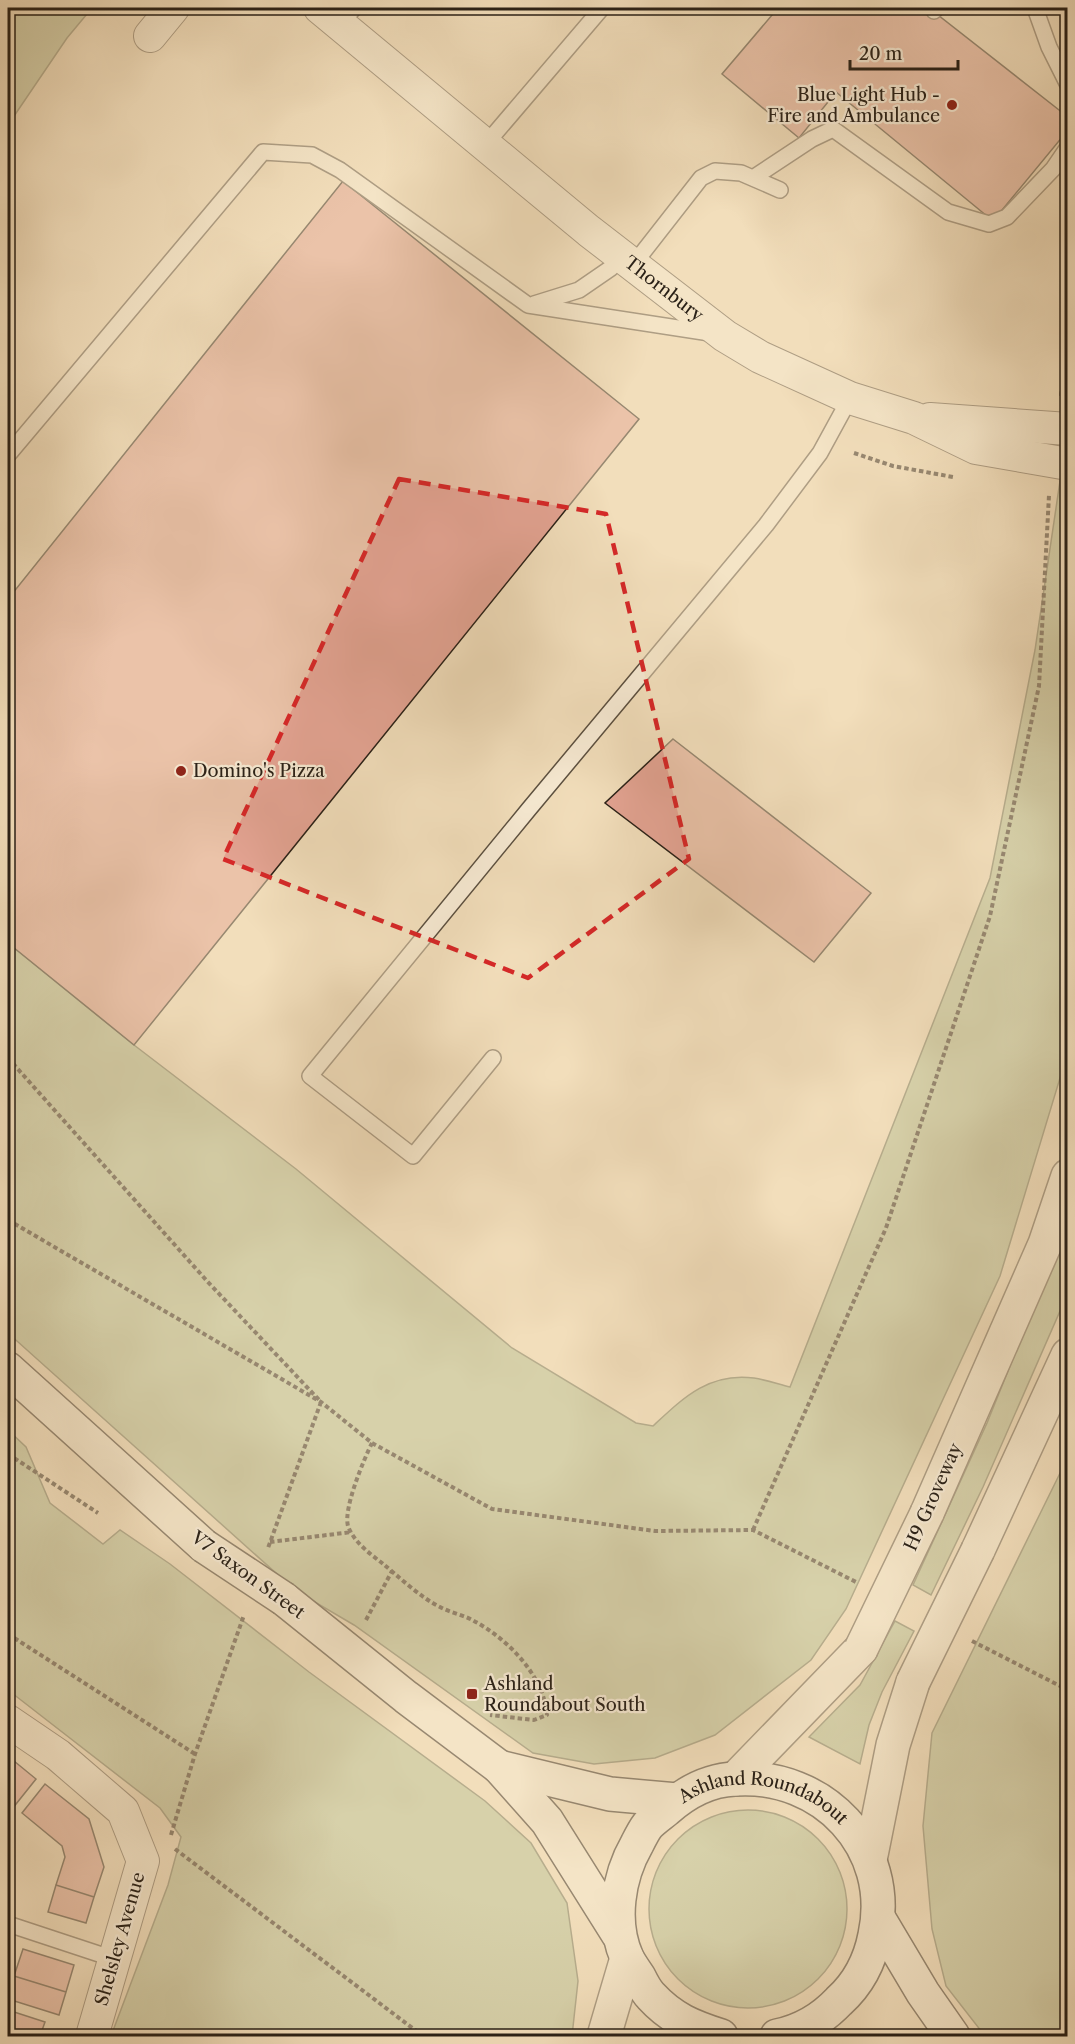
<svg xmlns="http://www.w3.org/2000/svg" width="1075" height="2044" font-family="'Libre Caslon Text',serif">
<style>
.green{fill:#b6c294;stroke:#707256;stroke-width:1.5}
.building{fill:#e3a392;stroke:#2a2117;stroke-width:1.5}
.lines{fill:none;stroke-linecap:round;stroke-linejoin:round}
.service-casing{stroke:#5c5040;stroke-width:18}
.minor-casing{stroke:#5c5040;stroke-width:34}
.tertiary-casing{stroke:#5c5040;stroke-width:36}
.secondary-casing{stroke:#2a2117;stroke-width:36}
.path{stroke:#2a2117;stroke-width:4;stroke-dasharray:4.5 3;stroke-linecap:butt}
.service{stroke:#f7ead3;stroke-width:15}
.minor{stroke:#f7ead3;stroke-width:32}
.tertiary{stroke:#f7ead3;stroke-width:33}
.secondary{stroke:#f7ead3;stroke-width:33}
.tertiary-bridge-casing{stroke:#5c5040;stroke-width:36;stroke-linecap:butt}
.secondary-bridge-casing{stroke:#2a2117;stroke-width:36;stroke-linecap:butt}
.tertiary-bridge{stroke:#f7ead3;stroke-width:33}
.secondary-bridge{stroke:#f7ead3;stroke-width:33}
.marked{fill:none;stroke:#d62828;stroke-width:4.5;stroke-dasharray:12 8;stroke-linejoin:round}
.poi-dot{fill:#8f2418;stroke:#f7ead3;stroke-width:2}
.labels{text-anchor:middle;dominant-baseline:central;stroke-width:4.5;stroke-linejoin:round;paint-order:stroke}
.poi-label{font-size:18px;fill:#2a2117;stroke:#f7ead3;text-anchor:start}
.street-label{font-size:18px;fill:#2a2117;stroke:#f7ead3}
</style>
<rect width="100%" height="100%" fill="#f2debb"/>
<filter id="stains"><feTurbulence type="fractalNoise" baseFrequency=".00333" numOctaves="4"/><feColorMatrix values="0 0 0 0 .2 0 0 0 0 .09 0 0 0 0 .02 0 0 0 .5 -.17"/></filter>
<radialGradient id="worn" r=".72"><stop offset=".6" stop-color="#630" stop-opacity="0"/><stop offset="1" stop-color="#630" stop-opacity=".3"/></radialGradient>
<path class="green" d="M8,8H92L67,38L8,125Z
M1060,481L1067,483V1055L1000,1276L846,1609L811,1660L715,1735L655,1758L594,1764L533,1753L354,1625L296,1591L8,1333V943L134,1045L296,1169L512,1348L636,1423L653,1426C683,1398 709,1372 754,1378C766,1380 778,1384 790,1387L990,878L1035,650Z
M1067,1225V1295L983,1487L931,1595L913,1585L987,1423Z
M8,1430L26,1447L50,1503L103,1544L120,1530L170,1564L309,1672L485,1801L531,1843L567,1903L578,1981L572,2036H111L168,1885L181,1837L160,1808L8,1690Z
M1067,1459V2036H985L946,1986L932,1929L923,1826L932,1733Z
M895,1621L914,1631L882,1692L869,1725L860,1764L809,1737L860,1685Z
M649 1909a99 99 0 1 1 198 0a99 99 0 1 1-198 0Z"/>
<path class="building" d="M778,8H929L1068,117V130L993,221L836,92L799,138L722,74Z
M343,181L639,419L134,1045L8,943V599Z
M673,739L871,893L814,962L605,803Z
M8,1756L14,1761L8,1770Z
M14,1761L36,1779L8,1814V1770Z
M45,1784L89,1819L104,1867L94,1897L56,1885L65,1857L62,1846L22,1813Z
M56,1885L94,1897L86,1923L48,1912Z
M23,1949L74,1965L66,1992L14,1976Z
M14,1976L66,1992L59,2015L8,1999Z
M8,2010L45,2022L40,2036H8Z"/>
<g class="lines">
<g class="service-casing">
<path id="service" d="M1035,8L1049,47L1068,85
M934,11L937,8
M340,24L354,8
M485,145L602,8
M753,178L812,139L833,129L948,212L989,224L1007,217L1053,169L1068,147
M633,265L701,178L715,171L741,173L780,190
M534,304L579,290L611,268L622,257
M8,455L263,152L312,155L340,170L528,305L710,333
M493,1058L413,1156L310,1076L529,809L766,525L820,453L850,398
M8,1924L114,1959"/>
</g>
<g class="minor-casing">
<g id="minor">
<path id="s1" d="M320,8L589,231L725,336L760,357L850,398L914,418L976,448L1068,464"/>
<path d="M150,36L173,8"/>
<path d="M930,419L1068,429"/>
<path d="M8,1721L58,1755L123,1811L143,1861L92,2036"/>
</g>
</g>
<g class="tertiary-casing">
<path id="tertiary" d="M927,1513L1045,1244L1068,1176
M978,1550L1068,1355
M735,1779L861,1649
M870,1860L893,1745L913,1682
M604,2036L627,1958"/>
</g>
<g class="secondary-casing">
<g id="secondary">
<path d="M8,1369L204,1546"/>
<path d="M284,1599L406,1697L499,1767L547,1821L618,1934"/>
<path d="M499,1767L610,1794L677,1800"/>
<path d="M879,1919L923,1993L953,2036"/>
<path id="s2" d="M721,2036C693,2027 672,2019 651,1996C646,1991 642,1983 639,1977C635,1971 630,1964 627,1958C611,1922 618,1877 637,1844C640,1838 644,1830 648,1825C654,1819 660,1815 666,1810C685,1793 709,1780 735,1779C823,1773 894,1847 875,1935C870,1961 859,1983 839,2001C822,2019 801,2031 777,2036"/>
</g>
</g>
<path class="path" d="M1061,396L1063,380L1068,375
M854,453L893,466L953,477
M8,1058L207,1281L321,1402L268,1548
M8,1220L321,1402L372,1443L492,1509L655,1531L753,1530L856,1582
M372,1443C364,1459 343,1509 348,1526C354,1542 369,1553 382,1563C398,1576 421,1598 440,1607C451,1613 464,1615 474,1621C508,1639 544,1676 547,1715L534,1720L490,1715
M8,1454L98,1513
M753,1530L886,1228L990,916L1039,686L1049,495
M270,1542L352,1532
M366,1620L392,1571
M8,1634L195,1754
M972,1641L1068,1690
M171,1835L195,1754L244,1615
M175,1849L423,2036"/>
<use href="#service" class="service"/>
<use href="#minor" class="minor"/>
<use href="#tertiary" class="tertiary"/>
<use href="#secondary" class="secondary"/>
<g class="tertiary-bridge-casing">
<path id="tertiary-bridge" d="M861,1649L927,1513
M913,1682L978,1550"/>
</g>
<g class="secondary-bridge-casing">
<path id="secondary-bridge" d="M204,1546L284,1599"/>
</g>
<use href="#tertiary-bridge" class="tertiary-bridge"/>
<use href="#secondary-bridge" class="secondary-bridge"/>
</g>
<path d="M0 0H1075V2044H0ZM399,479L606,514L689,859L528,978L223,859Z" fill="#f2debb" fill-opacity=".55" fill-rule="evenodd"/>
<path class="marked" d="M399,479L606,514L689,859L528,978L223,859Z"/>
<g class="poi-dot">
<circle cx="952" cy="105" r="6"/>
<circle cx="181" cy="771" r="6"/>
<rect x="466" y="1688" width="12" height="12" rx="3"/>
</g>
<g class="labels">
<g class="poi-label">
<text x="940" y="95" text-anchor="end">Blue Light Hub -<tspan x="940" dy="21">Fire and Ambulance</tspan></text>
<text x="193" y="771">Domino's Pizza</text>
<text x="484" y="1684">Ashland<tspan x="484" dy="21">Roundabout South</tspan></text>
</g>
<g class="street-label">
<text stroke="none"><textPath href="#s1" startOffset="444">Thornbury</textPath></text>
<text transform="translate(933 1497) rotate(-66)">H9 Groveway</text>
<text transform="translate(248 1575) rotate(36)">V7 Saxon Street</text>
<text stroke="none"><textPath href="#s2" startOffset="399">Ashland Roundabout</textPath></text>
<text transform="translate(120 1939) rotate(-74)">Shelsley Avenue</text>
</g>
</g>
<rect width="1075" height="2044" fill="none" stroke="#f2debb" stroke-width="30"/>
<rect x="9" y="9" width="1057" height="2026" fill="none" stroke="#2a2117" stroke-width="3"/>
<rect x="15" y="15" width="1045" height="2014" fill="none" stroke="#2a2117" stroke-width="1.5"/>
<path d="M850 60v9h108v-9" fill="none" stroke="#2a2117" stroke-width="3"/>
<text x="859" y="60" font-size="18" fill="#2a2117" stroke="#f7ead3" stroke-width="4.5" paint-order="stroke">20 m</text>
<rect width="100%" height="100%" filter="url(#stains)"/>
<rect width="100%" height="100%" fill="url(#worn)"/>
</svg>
